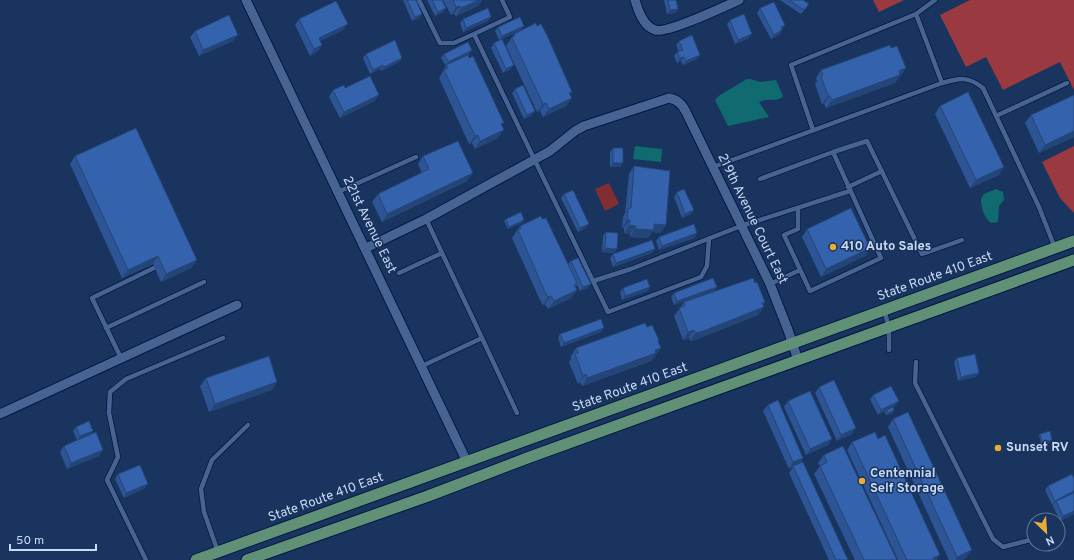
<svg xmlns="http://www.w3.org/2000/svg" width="1074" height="560" font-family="Overpass,sans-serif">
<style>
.green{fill:#812d32}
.forest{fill:#9a393f}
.water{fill:#0f6b6f}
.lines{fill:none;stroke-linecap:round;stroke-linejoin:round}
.service-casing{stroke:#021942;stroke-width:6}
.minor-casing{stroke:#021942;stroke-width:11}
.primary-casing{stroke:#021942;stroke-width:13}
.service{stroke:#466392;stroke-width:4.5}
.minor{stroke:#466392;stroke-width:9}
.primary{stroke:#609176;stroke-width:11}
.wall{fill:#2d5494}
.shaded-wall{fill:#244578}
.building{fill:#3462ac;stroke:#244578}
.poi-dot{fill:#e8ac37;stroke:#19345e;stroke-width:1.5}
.labels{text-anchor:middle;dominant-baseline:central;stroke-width:3;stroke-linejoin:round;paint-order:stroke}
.street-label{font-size:13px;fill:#c9daf5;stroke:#19345e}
.poi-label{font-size:13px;font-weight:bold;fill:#c9daf5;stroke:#19345e;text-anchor:start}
</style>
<rect width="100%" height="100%" fill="#19345e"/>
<path class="green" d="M609,183L619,204L605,211L595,189Z"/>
<path class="forest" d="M873,0H904L879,12Z
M970,0H1074V90L1060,62L1003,90L986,57L966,67L940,15Z
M1074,146V213L1060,198L1042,162Z"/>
<path class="water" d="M747,79H750L760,82L776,80L783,96C778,103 767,97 759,102L769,117L728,126L715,100L720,95Z
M635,146L662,149L661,162L633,159Z
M996,189L1003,192L1004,200L999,206L998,222L991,223C984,217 981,208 981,199L984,194Z"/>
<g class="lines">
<g class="service-casing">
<path id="service" d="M419,0L440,43H454L474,34L593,281L631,269L741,226L850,191
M916,14L942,83
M474,34L510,17L502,0
M996,116L1067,83
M813,130L791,65L916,14L935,0
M833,152L867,141L922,254L962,240
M713,167L942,83C960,78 968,76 983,88L1039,207L1055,248
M760,179L833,152L881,258L810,291L784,235L798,229V208
M848,187L882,171
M338,192L416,157
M426,219L482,338
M399,273L442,253
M593,281L608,312L701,277L707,266L709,239
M770,284L800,270
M884,310L889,327V350
M106,328L204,282
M121,358L92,298L154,268
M916,362L915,383L993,539L1003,547L1034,539
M422,366L482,338L517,413
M218,552L204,512L201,489L212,460L248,425
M146,560L107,480L118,457L109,413L110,392L126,379L223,338"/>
</g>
<g class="minor-casing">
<path id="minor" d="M246,0L467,462
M635,0C638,10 643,26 655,30C667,34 725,6 739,0
M366,248L426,219L550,151L575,131L584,126L669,98C678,100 682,104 686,112L770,284L788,330L798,360
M0,414L237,305"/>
</g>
<g class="primary-casing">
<path id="primary" d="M196,560L1074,241
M247,560L428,496L530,457L1074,260"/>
</g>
<use href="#service" class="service"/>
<use href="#minor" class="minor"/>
<use href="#primary" class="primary"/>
</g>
<path class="wall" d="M403,0H416L419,18L412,21Z
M427,0H442L446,8L443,12L435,16Z
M443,0H482L478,6L456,16L454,14L451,15Z
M664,0H676L678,9L675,13L667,14Z
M780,0H803L809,4L801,14Z
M760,8L785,25L782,29V30L779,35L771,39L757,13Z
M299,19L343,30L320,41L322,45L318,51L310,56L295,25Z
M463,19L488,21L463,32L460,23Z
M730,20L749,38L735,44L727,24Z
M524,26L521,30L499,40L495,31L498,27Z
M195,31L233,41L199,56L190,37Z
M514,34L572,92L570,94L566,106L543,117L540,111L537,112L506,46Z
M679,41L700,55L697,59L683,65L681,61L677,63L674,56L677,52H679L676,45Z
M494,43L511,69L503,73L491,48Z
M891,48L906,68L895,83L826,108L824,104H822L815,84L817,81L816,78L821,70Z
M472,50L469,54L468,55L502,126L498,138L475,149L472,143L469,144L439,78L446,66L441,58L444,54Z
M366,54L402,58L399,62L381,71L380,69L370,74L363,58Z
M345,88L375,101L340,118L329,97L333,90Z
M515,89L535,111L532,115L524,119L512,93Z
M1074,95V137L1039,153L1025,123L1031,115Z
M940,106L999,175L970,188L935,114Z
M613,148L620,167H610V152Z
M75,156L197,260L191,268L161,282L153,264L122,278L70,164Z
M423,156L467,181L382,222L372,202L378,194L422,173L418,164Z
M634,166L666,225L660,233L652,232L648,238L630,237V234L624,233V228H622L623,217L625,213L629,174Z
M677,192L694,210L691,214L682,218L674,197Z
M564,194L586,228L578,232L561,198Z
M506,219L523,222L508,229L504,221Z
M520,226L568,264L571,261L588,288L580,291L577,285L575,287L577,290L571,298L548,309L545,304L543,305L540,300L512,238Z
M807,229L870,248L865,256L821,277L802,237Z
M606,232L617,249L614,253L602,252L603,236Z
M697,233L694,238L659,250L656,241L659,237Z
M652,253L613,267L610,258L613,254Z
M755,283L765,302L763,305L764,307L758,315L695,340L690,341L689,338L683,340L674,316L684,302Z
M623,288L648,291L622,300L620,292Z
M714,291L674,305L671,297L674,293Z
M647,327L659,340L658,342L661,348L651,361L582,386L580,382L578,384L569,362L571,359V356L576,348Z
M601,332L561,347L558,338L560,334Z
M957,358L979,373L976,377L958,381L954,362Z
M206,378L272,390L209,412L200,386Z
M819,387L852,434L837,441L815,393Z
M873,395L899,401L896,405L889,409L894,410L893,413L886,415L885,412L886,410L878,415L870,399Z
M788,401L832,439L828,445L806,455L784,407Z
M768,405L803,458L800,464L848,560H829L789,473L793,467L789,469L763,411Z
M893,419L966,558L962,560H949L888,427Z
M76,427L91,435L99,456L67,469L60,452L64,446L77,440L73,431Z
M1040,434L1051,442L1041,444L1039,436Z
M852,442L937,560H898L847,450Z
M824,455L897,560H855L814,474L820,466L818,463Z
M118,474L145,488L124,498L115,479Z
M1048,486L1074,514L1060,521L1053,506L1054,504L1052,505L1045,490Z"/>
<path class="shaded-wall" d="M478,0H482L478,6L456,16L461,8Z
M460,6L454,14L451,15L456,7Z
M446,8L443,12L435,16L438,12Z
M678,9L675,13L667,14L670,10Z
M422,14L419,18L412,21L415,17Z
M491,17L488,21L463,32L466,28Z
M348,24L343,30L314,44L319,38Z
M524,26L521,30L499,40L502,36Z
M782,30L779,35L771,39L774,35Z
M752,34L749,38L735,44L738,40Z
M238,35L233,41L199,56L203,50Z
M322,45L318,51L310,56L314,49Z
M472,50L469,54L447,66L446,65V66L448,62Z
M700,55L697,59L683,65L686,61Z
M684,57L681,61L677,63L680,58Z
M402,58L399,62L381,71L384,67Z
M383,65L380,69L370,74L373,70Z
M514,65L511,69L503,73L506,69Z
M906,68L895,83L826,108L832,100Z
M379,95L375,101L340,118L344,112Z
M828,96H830L824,104H822Z
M572,98L566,106L543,117L549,109Z
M546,103L540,111L537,112L543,104Z
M535,111L532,115L524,119L527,115Z
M504,130L498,138L475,149L480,141Z
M1074,131V137L1039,153L1045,145Z
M478,135L472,143L469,144L475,136Z
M613,163H623L620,167H610Z
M1004,167L999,175L970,188L976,180Z
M473,173L467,181L382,222L387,214Z
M694,210L691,214L682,218L685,214Z
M524,220L523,222L508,229L509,227Z
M627,220H630L624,228H622Z
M589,224L586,228L578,232L580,228Z
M654,224L666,225L660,233L652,232L648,238L630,237L635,229Z
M629,225L636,226L630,234L624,233Z
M697,233L694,238L659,250L662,246Z
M605,248L617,249L614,253L602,252Z
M870,248L865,256L821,277L826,269Z
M655,249L652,253L613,267L616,263Z
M158,256L153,264L122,278L128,270Z
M197,260L191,268L161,282L166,274Z
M591,284L588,288L580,291L583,287Z
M650,287L648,291L622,300L625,296Z
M717,287L714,291L674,305L677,301Z
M577,290L571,298L548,309L554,301Z
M551,296L545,304L543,305L548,297Z
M765,302L760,309L764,307L758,315L695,340L690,341L695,333Z
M604,328L601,332L561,347L564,343Z
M694,330L689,338L683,340L688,332Z
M661,348L651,361L582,386L587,378Z
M979,373L976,377L958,381L961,377Z
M586,374L580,382L578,384L583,376Z
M277,382L272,390L209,412L215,404Z
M899,401L896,405L878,415L881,410Z
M894,410L893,413L886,415L888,413Z
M856,428L852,434L837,441L841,435Z
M93,431L91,435L77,441L80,436Z
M832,439L828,445L806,455L810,449Z
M1052,440L1051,442L1041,444L1042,442Z
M103,450L99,456L67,469L71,463Z
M803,458L799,464L789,469L793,462Z
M148,484L145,488L124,498L126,493Z
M1074,491V494L1056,501L1054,504L1052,505L1055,501Z
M1074,511V514L1060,521L1063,516Z
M972,550L966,558L962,560H955L957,557Z
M940,555L937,560H932L933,558Z"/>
<path class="building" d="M407,0H416L422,14L415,17Z
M432,0H442L446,8L438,12Z
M453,0H479L461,8L460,6L456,7Z
M668,0H676L678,9L670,10Z
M789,0H803L809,4L804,10Z
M336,1L348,24L319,38L322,45L314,49L299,19Z
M774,2L785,25L781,27L782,30L774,35L760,8Z
M488,8L491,17L466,28L463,19Z
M744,14L752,34L738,40L730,20Z
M229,15L238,35L203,50L195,31Z
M520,17L524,26L502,36L498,27Z
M536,23L537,26L541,24L547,35L572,92L569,93L572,98L549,109L546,103L543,104L512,38L515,36L514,34Z
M692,35L700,55L686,61L684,57L680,58L677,52L683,50L679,41Z
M502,39L514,65L506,69L494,43Z
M395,40L402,58L384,67L383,65L373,70L366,54Z
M468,42L472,50L448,62L444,54Z
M890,45L891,48L897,46L906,68L899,71L900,75L832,100L830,96H828L821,76L823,75L821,70Z
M468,55L469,58L473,56L504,123L501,124L504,130L480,141L478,135L475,136L444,70L448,68L446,65Z
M370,76L379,95L344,112L333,90L344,85L345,88Z
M523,85L535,111L527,115L515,89Z
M968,92L1004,167L976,180L940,106Z
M1074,95V131L1045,145L1031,115Z
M136,128L197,260L166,274L158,256L128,270L75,156Z
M458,141L473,173L387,214L378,194L429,169L423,156Z
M613,148H623V163H613Z
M634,166L670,171L666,225L654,224V230L635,229L636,226L629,225L630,220H627L628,209L631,208Z
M684,189L694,210L685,214L677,192Z
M573,190L589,224L580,228L564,194Z
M851,208L870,248L826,269L807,229Z
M521,212L524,220L509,227L506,219Z
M541,216L542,219L546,218L577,283L574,285L577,290L554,301L551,296L548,297L545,292L518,230L521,228L520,226Z
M694,224L697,233L662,246L659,237Z
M606,232L618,233L617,249L605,248Z
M652,240L655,249L616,263L613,254Z
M578,258L591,284L583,287L571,261Z
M713,278L717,287L677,301L674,293Z
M753,278L755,283L757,282L765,302L762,303L764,307L701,332L695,333L694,330L688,332L679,308L685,306L684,302Z
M647,279L650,287L625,296L623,288Z
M601,319L604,328L564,343L560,334Z
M645,323L647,327L652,325L659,340L658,341L661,348L655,350L656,353L587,378L586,374L583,376L575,354L578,353L576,348Z
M975,354L979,373L961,377L957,358Z
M269,356L277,382L215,404L206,378Z
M834,380L856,428L841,435L819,387Z
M891,386L899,401L881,410L873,395Z
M810,391L832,439L810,449L788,401Z
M778,400L803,458L793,462L768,405Z
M893,407L894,410L888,413L887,410Z
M908,412L972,550L957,557L893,419Z
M89,421L93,431L80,436L76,427Z
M1050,431L1052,440L1042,442L1040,434Z
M96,432L103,450L71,463L64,446Z
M875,432L878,439L885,435L940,555L933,558L934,560H907L852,442Z
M843,446L897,560H864L820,466L827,462L824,455Z
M803,462L848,560H836L793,466Z
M140,465L148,484L126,493L118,474Z
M1072,474L1074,479V491L1055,501L1048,486Z
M1074,493V511L1063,516L1056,501Z"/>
<g class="poi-dot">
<circle cx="833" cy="247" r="4"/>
<circle cx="998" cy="448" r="4"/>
<circle cx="862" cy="481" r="4"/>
</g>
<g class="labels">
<g class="street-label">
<text transform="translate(752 219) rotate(64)">219th Avenue Court East</text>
<text transform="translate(369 225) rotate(64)">221st Avenue East</text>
<text transform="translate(935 277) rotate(-20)">State Route 410 East</text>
<text transform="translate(630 388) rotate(-20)">State Route 410 East</text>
<text transform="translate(326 498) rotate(-20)">State Route 410 East</text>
</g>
<g class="poi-label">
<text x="841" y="247">410 Auto Sales</text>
<text x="1006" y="448">Sunset RV</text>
<text x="870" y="474">Centennial<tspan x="870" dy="15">Self Storage</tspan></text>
</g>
</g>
<g transform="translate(1046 532) rotate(155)"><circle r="19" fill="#19345e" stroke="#5f769a"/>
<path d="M0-3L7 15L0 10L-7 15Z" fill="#e8ac37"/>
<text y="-6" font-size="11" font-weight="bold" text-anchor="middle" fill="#c9daf5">N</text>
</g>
<path d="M10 544v6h86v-6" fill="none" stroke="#c9daf5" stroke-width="2"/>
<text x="16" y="544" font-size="12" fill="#c9daf5" stroke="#19345e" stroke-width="3" paint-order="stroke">50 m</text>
</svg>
